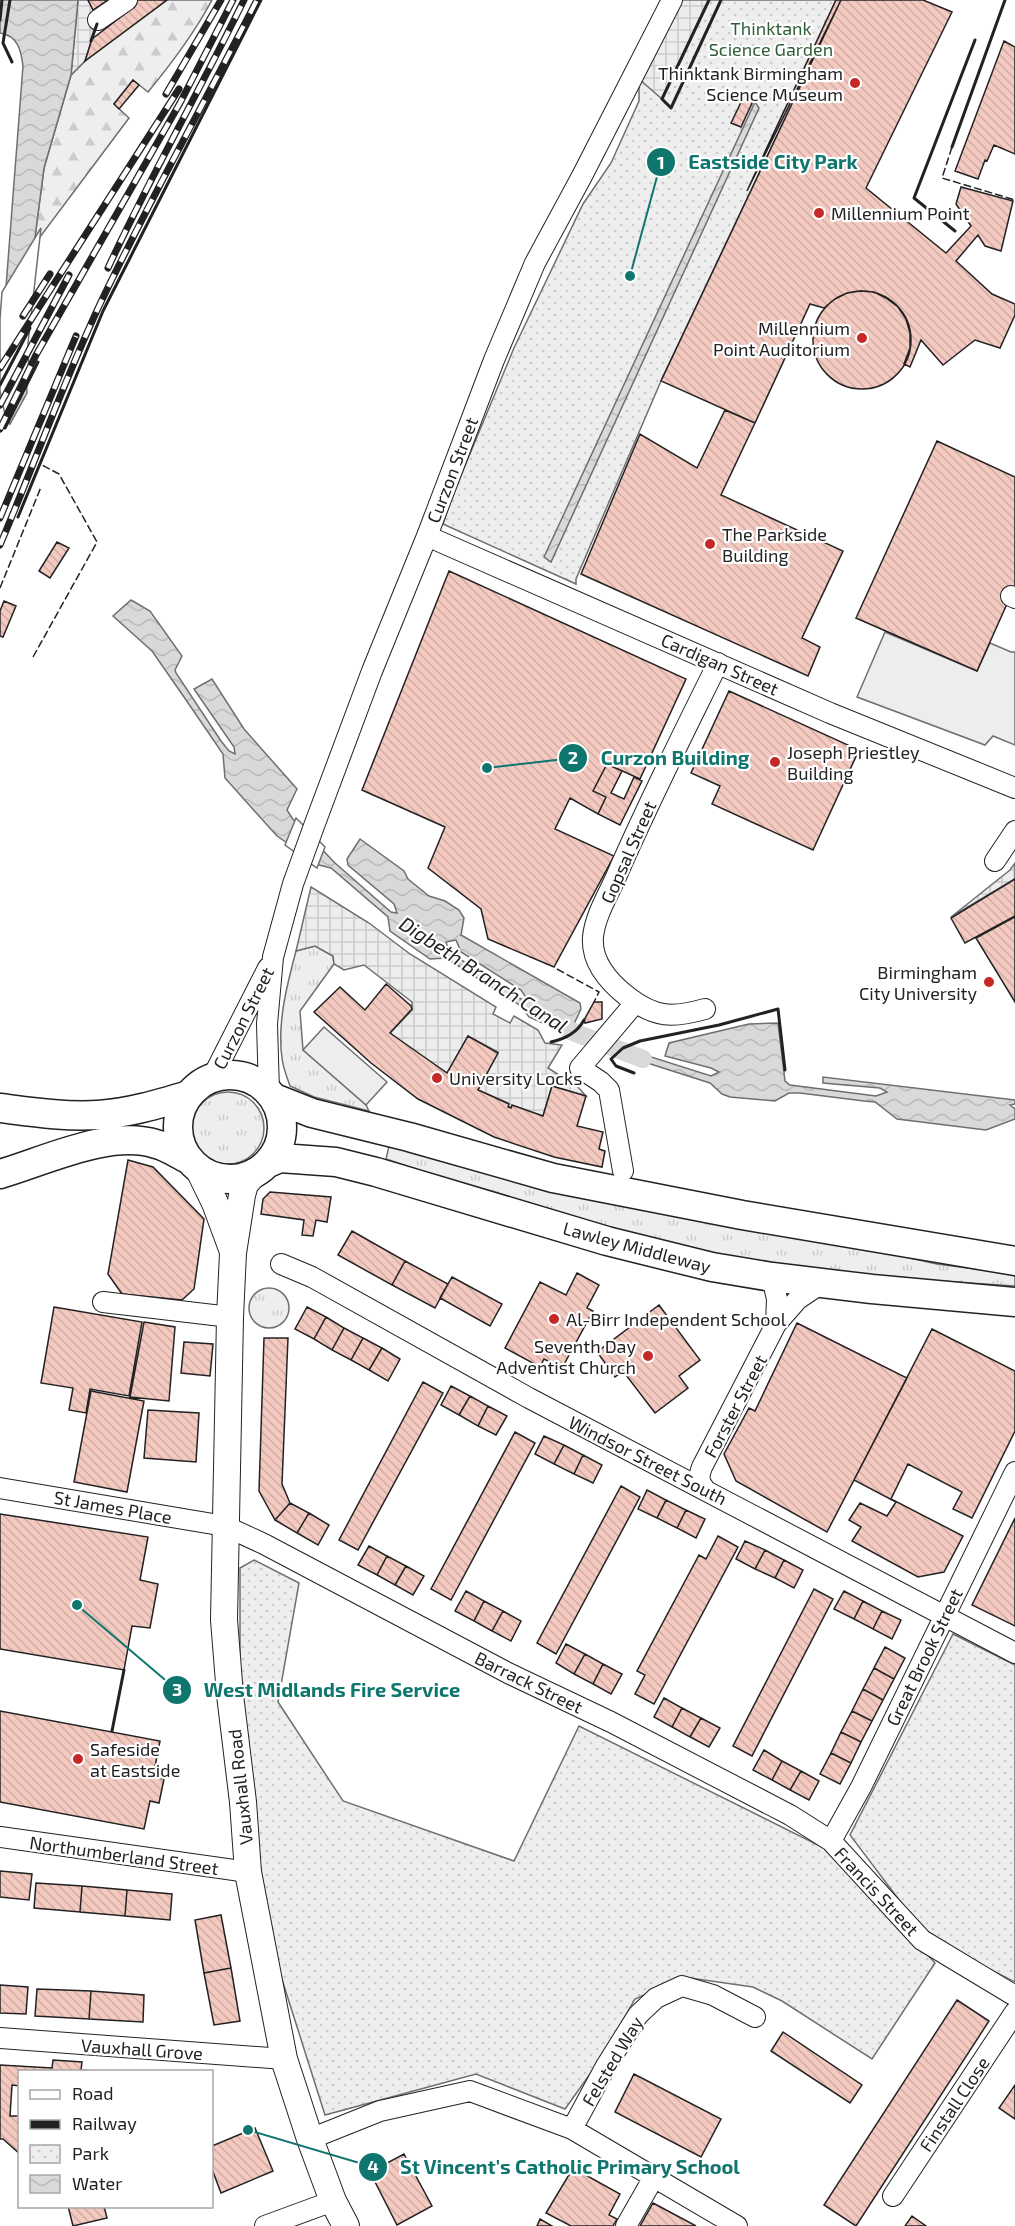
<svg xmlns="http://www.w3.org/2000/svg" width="1015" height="2226" font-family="'Exo 2',sans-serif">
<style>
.grass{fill:url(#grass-tufts);stroke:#6f6f6f;stroke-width:1.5}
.forest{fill:url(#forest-firs);stroke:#6f6f6f;stroke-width:1.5}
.park{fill:url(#park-dots);stroke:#6f6f6f;stroke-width:1.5}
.parking{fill:#ededed;stroke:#6f6f6f;stroke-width:1.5}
.plaza{fill:url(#plaza-grid);stroke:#6f6f6f;stroke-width:1.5}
.water{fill:url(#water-waves);stroke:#6f6f6f;stroke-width:1.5;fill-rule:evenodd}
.pier{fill:#fff;stroke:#6f6f6f;stroke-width:1.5}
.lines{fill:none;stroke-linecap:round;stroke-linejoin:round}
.canal{stroke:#d9d9d9;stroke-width:18}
.building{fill:url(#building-back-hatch);stroke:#222;stroke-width:1.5}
.minor-casing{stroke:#222;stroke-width:22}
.major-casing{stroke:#222;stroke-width:28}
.highway-casing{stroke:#222;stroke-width:31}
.minor{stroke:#fff;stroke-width:20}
.major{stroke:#fff;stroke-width:26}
.highway{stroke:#fff;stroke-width:28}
.rail-casing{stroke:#222;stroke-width:7}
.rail{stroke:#fff;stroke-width:4.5;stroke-dasharray:14;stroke-linecap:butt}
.fence{stroke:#222;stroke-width:1.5;stroke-dasharray:8 3;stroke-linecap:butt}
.wall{stroke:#222;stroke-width:3}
.poi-dot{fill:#c62828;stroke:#fff;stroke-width:2}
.labels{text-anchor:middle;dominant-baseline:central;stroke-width:4.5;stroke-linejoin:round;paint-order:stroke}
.park-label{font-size:18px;fill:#2f5e38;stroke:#fff}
.poi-label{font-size:18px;fill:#222;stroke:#fff;text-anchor:start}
.street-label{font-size:18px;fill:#222;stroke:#fff}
.water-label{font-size:20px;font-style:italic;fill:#222;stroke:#fff}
.leader{fill:none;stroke:#0f766e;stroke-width:2}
.callout-dot{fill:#0f766e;stroke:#fff;stroke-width:2}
.mark-label{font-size:18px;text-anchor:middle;font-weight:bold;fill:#fff}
.callout-label{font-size:20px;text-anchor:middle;font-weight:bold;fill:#0f766e;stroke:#fff;stroke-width:4.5;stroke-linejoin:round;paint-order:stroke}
</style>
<defs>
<pattern id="grass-tufts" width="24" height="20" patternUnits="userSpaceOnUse" patternTransform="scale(1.5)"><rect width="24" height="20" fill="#eee"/><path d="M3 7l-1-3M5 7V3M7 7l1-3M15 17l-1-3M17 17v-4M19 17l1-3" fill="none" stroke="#ccc"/></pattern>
<pattern id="forest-firs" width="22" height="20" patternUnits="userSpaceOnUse" patternTransform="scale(1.5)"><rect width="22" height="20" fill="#eee"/><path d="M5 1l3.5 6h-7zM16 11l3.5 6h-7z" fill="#ccc"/></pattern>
<pattern id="park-dots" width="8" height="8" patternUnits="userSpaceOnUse" patternTransform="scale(1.5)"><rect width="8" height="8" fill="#eee"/><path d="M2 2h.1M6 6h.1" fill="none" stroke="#ccc" stroke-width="1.8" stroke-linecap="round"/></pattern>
<pattern id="plaza-grid" width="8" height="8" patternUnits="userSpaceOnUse" patternTransform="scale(1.5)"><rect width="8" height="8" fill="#ededed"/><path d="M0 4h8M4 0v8" fill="none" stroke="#cbcbcb"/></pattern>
<pattern id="water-waves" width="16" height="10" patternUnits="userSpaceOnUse" patternTransform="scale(1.5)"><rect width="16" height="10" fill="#d9d9d9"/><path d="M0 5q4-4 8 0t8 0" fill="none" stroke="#bababa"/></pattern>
<pattern id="building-back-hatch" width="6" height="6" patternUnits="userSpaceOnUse" patternTransform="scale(1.5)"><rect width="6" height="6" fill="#f3c9c0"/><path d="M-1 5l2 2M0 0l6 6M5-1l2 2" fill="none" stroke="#d0aca5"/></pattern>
</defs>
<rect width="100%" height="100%" fill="#fff"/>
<path class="grass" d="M315,946L333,956L334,964L300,1011L303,1050L366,1105L369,1111L314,1097L290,1086C287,1077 283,1068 282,1058C277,1023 287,985 296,951Z
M192 1128a36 36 0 1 1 72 0a36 36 0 1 1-72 0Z
M390,1142L937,1264L1015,1274V1286L848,1275L747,1261L658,1242L531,1207L386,1159Z
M249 1308a20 20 0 1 1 40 0a20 20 0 1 1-40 0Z"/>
<path class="forest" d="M167,0H212C194,34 172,63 148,92L133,80L114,104L129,118L34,245L44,168L71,75L85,61Z"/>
<path class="park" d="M678,0H836L764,154L841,0L661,381L576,579V584L443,524L452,497L514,348L583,204L611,163L639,101V79Z
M254,1560L299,1583L278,1702L343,1801L514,1861L579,1726L834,1853L935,1963L872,2059L782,2001L753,1987L683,1977L635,1999L600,2060L565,2109L476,2074L325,2115L279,1970L262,1879L240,1698V1568Z
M953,1634L1015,1665V1982L927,1937L850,1835Z"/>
<path class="parking" d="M885,632L977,671L990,643L1011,652H1015V745L993,736L985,745L857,697Z
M324,1027L387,1082L366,1105L303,1050Z"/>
<path class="plaza" d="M78,0H88L98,20L85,61L71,75Z
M672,0H709L662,99L639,79Z
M1015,863V879L951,917L1010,870Z
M311,887L369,923L410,954L496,1007L493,1014L510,1023L514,1016L538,1030L545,1043L562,1045L548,1068L578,1087L586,1096L552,1086L543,1116L508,1107V1103L478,1090L498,1052L468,1036L447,1073L419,1056L390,1033L412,1010V1002L364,965L344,970L334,964L333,956L315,946L296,951Z"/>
<path class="water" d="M0,0H78L71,75L44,168L34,245L25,343L27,393L10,424L7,414L6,287L23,66C21,50 18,36 0,33Z
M755,102L759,108L551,562L544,557Z
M131,600L150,611L182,656L175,670L176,673L221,741L229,751L235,754L234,747L194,689L212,679L244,729L297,789L287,810L292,818L335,863L391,912L397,913L394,904L348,865L347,859L360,839L404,871L408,879L429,896L445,901L459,910L464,918L461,935L580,1003L581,1009L574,1024L577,1029L569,1035L529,1017L521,1006L446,958L430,959L390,931L388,917L331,868L319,865L277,836L225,778L223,754L184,697L152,651L113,616ZM456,940L461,952L521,990L527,999H521L449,952L446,942Z
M778,1023L785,1081L790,1085L876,1096L887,1092L880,1088L823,1083V1077L1015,1100V1104L1010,1105L1015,1109V1119L986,1130L897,1119L875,1102L864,1101L800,1093H789L775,1101L730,1097L722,1094L710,1083L616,1053L623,1048L711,1076L719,1072L711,1068L665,1056L669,1043L749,1024Z"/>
<path class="pier" d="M41,228L28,343L29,379L7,424L0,391V319L2,292Z
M296,818L325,847L317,868L285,845Z"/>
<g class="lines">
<path class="canal" d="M553,1020L573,1032L643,1059"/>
</g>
<path class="building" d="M88,0H108L93,10Z
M88,0H108L93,10Z
M124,0H167L85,61L92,39L131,9Z
M124,0H167L85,61L92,39L131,9Z
M836,0H841L747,191L764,154Z
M841,0H923L952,12L866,188L946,253L971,226L956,204L961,187L1013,201L1001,251L985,246L978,235L956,261L992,294L1015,304V315L1000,348L975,340L943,365L921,340L910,367L904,364L910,348V333L906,319L898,307L886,298L874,292L860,291L847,293L835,299L824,308L810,304L755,423L661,381Z
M1004,41L1015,47V154L994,145L987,161L985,160L978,179L955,171Z
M133,80L139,85L119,109L114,104Z
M746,92L754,99L741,127L731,123Z
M813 340a49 49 0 1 1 98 0a49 49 0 1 1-98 0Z
M725,410L755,423L721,495L843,551L802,638L820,647L808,676L581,574L640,434L697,468Z
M937,441L1015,477V586L977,671L856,618Z
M57,542L69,548L50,578L39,571Z
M449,571L686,679L640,779L607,764L593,791L606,797L598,814L570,798L555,829L614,856L554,967L488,939L481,909L428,868L445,827L362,790Z
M4,601L16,606L3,637L0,636V611Z
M729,691L859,750L813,850L712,804L720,786L691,773Z
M607,764L622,771L611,793L624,799L634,777L642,781L620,825L598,814L606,797L593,791Z
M1015,879V916L965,943L951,918Z
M1015,917V1002L976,938Z
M386,984L411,1006L412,1009L390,1033L447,1073L468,1036L498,1053L478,1090L509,1104L508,1107L511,1108L512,1105L543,1116L552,1086L586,1096L577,1126L603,1132L599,1149L605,1151L602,1167L554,1157L494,1137L418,1099L371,1063L314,1012L340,987L365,1010Z
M594,1002H602V1019L585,1023L584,1020Z
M128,1160L153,1167L204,1219L194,1289L182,1300L122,1294L108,1274Z
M270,1192L331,1197L327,1222L316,1220L313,1236L302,1235L304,1220L261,1214L263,1199Z
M352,1231L405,1261L392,1285L338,1255Z
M405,1261L448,1284L435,1308L392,1285Z
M577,1273L599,1285L587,1308L593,1311L562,1368L544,1359L540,1367L505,1348L540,1282L566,1295Z
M452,1277L502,1304L490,1326L440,1298Z
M659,1305L700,1360L679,1376L688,1388L655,1413L623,1371L615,1377L597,1352Z
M54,1307L142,1322L129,1396L90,1389L86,1413L69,1410L73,1388L41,1383Z
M307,1307L326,1317L314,1339L295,1329Z
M326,1317L344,1328L332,1350L314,1339Z
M144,1322L175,1327L169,1401L130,1397Z
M797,1323L907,1378L827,1532L736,1481L724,1454L749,1408L755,1411Z
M344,1328L363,1338L351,1360L332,1350Z
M932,1329L1015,1371V1431L972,1518L953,1509L962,1492L908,1464L891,1499L963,1536L944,1572L918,1577L852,1541L861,1527L849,1520L860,1503L887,1516L896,1502L854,1480Z
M264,1338H288L282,1484L290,1503L275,1520L259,1491Z
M363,1338L382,1348L369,1370L351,1360Z
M184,1342L213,1344L210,1376L181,1373Z
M382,1348L400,1359L388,1381L369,1370Z
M423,1382L443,1393L358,1550L339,1540Z
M451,1386L470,1396L459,1415L441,1405Z
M91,1391L144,1401L127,1492L74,1482Z
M470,1396L488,1406L478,1426L459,1415Z
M488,1406L507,1416L496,1435L478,1426Z
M148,1410L199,1413L196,1462L144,1458Z
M515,1432L535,1443L451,1600L431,1589Z
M544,1436L564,1445L554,1464L535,1454Z
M564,1445L583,1455L574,1474L554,1464Z
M583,1455L602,1465L593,1483L574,1474Z
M621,1486L640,1497L556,1654L537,1643Z
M647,1490L666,1500L657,1518L638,1509Z
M666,1500L686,1510L677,1528L657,1518Z
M290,1503L309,1513L297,1533L275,1520Z
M686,1510L705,1519L696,1538L677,1528Z
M309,1513L329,1525L318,1545L297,1533Z
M0,1514L148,1537L140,1580L158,1584L150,1628L132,1626L124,1670L0,1649Z
M1015,1518V1626L972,1605Z
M718,1536L738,1547L654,1704L635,1694L645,1675L637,1671L699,1555L706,1559Z
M745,1541L765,1550L755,1569L736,1559Z
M369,1546L387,1556L377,1575L358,1565Z
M765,1550L784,1560L775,1578L755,1569Z
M387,1556L406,1566L395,1585L377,1575Z
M784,1560L803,1570L794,1588L775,1578Z
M406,1566L424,1576L413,1595L395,1585Z
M814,1589L833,1599L752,1756L733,1746Z
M466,1591L484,1601L474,1621L455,1611Z
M844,1591L863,1601L854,1619L834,1609Z
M484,1601L503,1611L492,1631L474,1621Z
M863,1601L882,1611L873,1629L854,1619Z
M503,1611L521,1621L511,1641L492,1631Z
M882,1611L901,1620L892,1639L873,1629Z
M566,1644L585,1654L574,1674L556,1663Z
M885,1647L905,1658L894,1679L874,1668Z
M585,1654L603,1664L593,1684L574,1674Z
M603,1664L622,1674L611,1694L593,1684Z
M874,1668L894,1679L883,1700L863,1689Z
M863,1689L883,1700L872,1721L852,1711Z
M664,1698L682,1708L672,1727L654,1717Z
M682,1708L701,1718L690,1737L672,1727Z
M0,1711L160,1741L153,1777L164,1779L159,1803L150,1801L144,1829L0,1802Z
M852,1711L872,1721L861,1742L841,1732Z
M701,1718L720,1728L709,1747L690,1737Z
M841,1732L861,1742L851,1763L831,1753Z
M764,1750L782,1761L772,1780L753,1770Z
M831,1753L851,1763L840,1784L820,1774Z
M782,1761L801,1771L790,1790L772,1780Z
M801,1771L819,1781L809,1800L790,1790Z
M0,1871L32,1874L29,1900L0,1897Z
M36,1883L82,1886L80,1912L34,1908Z
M82,1886L127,1890L125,1916L80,1912Z
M127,1890L172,1894L170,1920L125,1916Z
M221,1915L231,1968L204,1973L195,1920Z
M231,1968L240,2021L214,2025L204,1973Z
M0,1985L28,1987L26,2014L0,2013Z
M37,1989L91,1991L89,2019L35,2016Z
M91,1991L144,1995L143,2022L89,2019Z
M957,2000L989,2021L856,2226L824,2205Z
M783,2032L862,2085L850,2103L771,2051Z
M53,2060L82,2062L81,2070L112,2072H20V2086L12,2085L10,2116H20V2154L3,2139H0V2065L52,2068Z
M634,2074L721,2119L701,2157L615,2112Z
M1015,2085V2119L999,2108Z
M255,2128L273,2171L221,2193L212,2169V2146Z
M404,2154L432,2206L397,2225L370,2172Z
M573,2168L620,2194L609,2215L617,2219L613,2226H571L546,2213Z
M653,2203L696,2226H640Z
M68,2206H104L107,2218L73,2226Z
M912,2216L926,2226H905Z
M540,2219L552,2226H537Z"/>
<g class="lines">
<g class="minor-casing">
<path id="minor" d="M98,20L127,0
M427,536L830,713L1015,788
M1011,596L1015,598
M995,861L1015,831
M705,1009C673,1018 655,1018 628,997C610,983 591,962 593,937C595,916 608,895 616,877C647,805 683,734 718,663
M212,1078L268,968
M269,1092L267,1024L273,957L293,884L314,826L372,671L427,536L494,360L535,263L582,176L672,0
M623,1171L609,1090L601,1082L580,1068L635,1003
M281,1264L312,1277L529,1398L1015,1653
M772,1277L777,1299L776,1324
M103,1302L230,1317
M0,1488L225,1526L264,1544L508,1673L611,1722L790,1815L831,1841L922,1940L1015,1996
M704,1488C698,1481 699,1475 702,1467L776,1324L798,1299L822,1283
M0,1837L248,1872
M831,1841L861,1787L1015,1472
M0,2038L284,2059
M572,2129L606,2066L638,2015L656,1998L682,1986L713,1995L755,2017
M310,2139L380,2111L470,2091L572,2129L737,2226
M893,2196L1015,2012
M265,2226L333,2201
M626,2226L654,2177"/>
</g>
<g class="major-casing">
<path id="major" d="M198,1168L215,1203L232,1249
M255,1173L245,1184L242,1195L233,1253L230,1317L224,1620L230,1695L243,1802L248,1872L284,2059L310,2139L333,2201L346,2226"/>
</g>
<g class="highway-casing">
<path id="highway" d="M178 1127a52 52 0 1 1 104 0a52 52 0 1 1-104 0Z
M274,1098L312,1113L409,1137L553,1178L742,1215L1015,1261
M0,1108C32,1112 65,1117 98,1115C129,1113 159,1104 189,1095
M268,1163L280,1158L336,1162L376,1172L607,1241L712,1267L772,1277L872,1289L1015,1302
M0,1174C45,1161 110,1129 156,1144C168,1147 179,1155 190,1160"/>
</g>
<use href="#minor" class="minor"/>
<use href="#major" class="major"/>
<use href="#highway" class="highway"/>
<g class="rail-casing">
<path id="rail" d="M166,94L221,0
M108,268C150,177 200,90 244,0
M23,316L50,274
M0,368L179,89
M0,405L69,275
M0,429L36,355L180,103L233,0
M0,518L76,336
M0,545C34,465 63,383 100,304C149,201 205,102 257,0"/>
</g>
<use href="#rail" class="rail"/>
<path class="fence" d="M952,147L942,178L1015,200
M0,588L41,487
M33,657L97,542L59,474L42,465
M557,969L599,992L594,1002"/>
<path class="wall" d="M10,0L3,43L12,62
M709,0L662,99L671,108L721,0
M0,20L2,0
M91,41L97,24
M952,147L1005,0
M955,231L914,198L975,40
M0,385L30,328
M5,428L38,362
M18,517L103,311L261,0
M551,1042C565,1039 577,1033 584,1020
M634,1073L616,1066L611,1059L623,1048L640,1041L719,1025L778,1009L785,1070
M112,1731L124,1670"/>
</g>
<g class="poi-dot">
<circle cx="855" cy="83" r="6"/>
<circle cx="819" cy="213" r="6"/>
<circle cx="862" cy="338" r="6"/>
<circle cx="710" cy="544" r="6"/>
<circle cx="775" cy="762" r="6"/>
<circle cx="989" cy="982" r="6"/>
<circle cx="437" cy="1078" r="6"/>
<circle cx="554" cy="1319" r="6"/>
<circle cx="648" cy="1356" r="6"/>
<circle cx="78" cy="1759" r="6"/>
</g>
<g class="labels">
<g class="park-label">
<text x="771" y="28">Thinktank<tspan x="771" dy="21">Science Garden</tspan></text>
</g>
<g class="poi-label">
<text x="843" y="73" text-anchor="end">Thinktank Birmingham<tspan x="843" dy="21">Science Museum</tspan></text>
<text x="831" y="213">Millennium Point</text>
<text x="850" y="328" text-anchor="end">Millennium<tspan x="850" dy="21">Point Auditorium</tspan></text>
<text x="722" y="534">The Parkside<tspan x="722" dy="21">Building</tspan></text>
<text x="787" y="752">Joseph Priestley<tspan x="787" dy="21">Building</tspan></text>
<text x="977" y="972" text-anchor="end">Birmingham<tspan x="977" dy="21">City University</tspan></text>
<text x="449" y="1078">University Locks</text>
<text x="566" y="1319">Al-Birr Independent School</text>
<text x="636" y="1346" text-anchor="end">Seventh Day<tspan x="636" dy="21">Adventist Church</tspan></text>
<text x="90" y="1749">Safeside<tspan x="90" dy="21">at Eastside</tspan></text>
</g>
<g class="street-label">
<text transform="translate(452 470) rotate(-69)">Curzon Street</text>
<text transform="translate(720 664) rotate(24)">Cardigan Street</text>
<text transform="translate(628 852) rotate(-66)">Gopsal Street</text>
<text transform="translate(243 1018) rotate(-63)">Curzon Street</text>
<text transform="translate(637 1247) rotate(15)">Lawley Middleway</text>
<text transform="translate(735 1406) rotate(-62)">Forster Street</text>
<text transform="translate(648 1460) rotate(27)">Windsor Street South</text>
<text transform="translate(113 1507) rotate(10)">St James Place</text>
<text transform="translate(924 1657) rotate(-64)">Great Brook Street</text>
<text transform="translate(529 1682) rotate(26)">Barrack Street</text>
<text transform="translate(240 1787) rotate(-96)">Vauxhall Road</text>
<text transform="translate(124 1855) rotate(8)">Northumberland Street</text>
<text transform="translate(877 1891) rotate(47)">Francis Street</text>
<text transform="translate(142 2049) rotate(4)">Vauxhall Grove</text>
<text transform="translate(612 2061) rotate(-59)">Felsted Way</text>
<text transform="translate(954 2104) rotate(-56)">Finstall Close</text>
</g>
<g class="water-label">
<text transform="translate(484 974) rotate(33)">Digbeth Branch Canal</text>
</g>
</g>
<path class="leader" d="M630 276L661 162M487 768L573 758M77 1605L177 1690M248 2130L373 2167"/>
<g class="callout-dot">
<circle cx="630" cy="276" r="6"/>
<circle cx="487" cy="768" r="6"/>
<circle cx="77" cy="1605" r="6"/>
<circle cx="248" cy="2130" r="6"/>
<circle cx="661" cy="162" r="15"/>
<circle cx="573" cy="758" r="15"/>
<circle cx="177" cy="1690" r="15"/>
<circle cx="373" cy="2167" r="15"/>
</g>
<g class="mark-label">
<text x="661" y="169">1</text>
<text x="573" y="764">2</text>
<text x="177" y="1696">3</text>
<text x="373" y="2173">4</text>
</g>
<g class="callout-label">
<text x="773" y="169">Eastside City Park</text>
<text x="675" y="765">Curzon Building</text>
<text x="332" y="1697">West Midlands Fire Service</text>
<text x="570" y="2174">St Vincent's Catholic Primary School</text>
</g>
<rect x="18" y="2070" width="195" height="138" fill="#ffffff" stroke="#a7a7a7" stroke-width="1.5"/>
<rect x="30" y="2090" width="30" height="9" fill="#ffffff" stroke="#a7a7a7" stroke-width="1.5"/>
<text x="72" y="2100" font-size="18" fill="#222222">Road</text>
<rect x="30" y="2120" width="30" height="9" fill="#222222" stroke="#a7a7a7" stroke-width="1.5"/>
<text x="72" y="2130" font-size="18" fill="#222222">Railway</text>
<rect x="30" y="2145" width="30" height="18" fill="url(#park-dots)" stroke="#a7a7a7" stroke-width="1.5"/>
<text x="72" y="2160" font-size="18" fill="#222222">Park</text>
<rect x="30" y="2175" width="30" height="18" fill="url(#water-waves)" stroke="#a7a7a7" stroke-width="1.5"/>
<text x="72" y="2190" font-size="18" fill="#222222">Water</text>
</svg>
